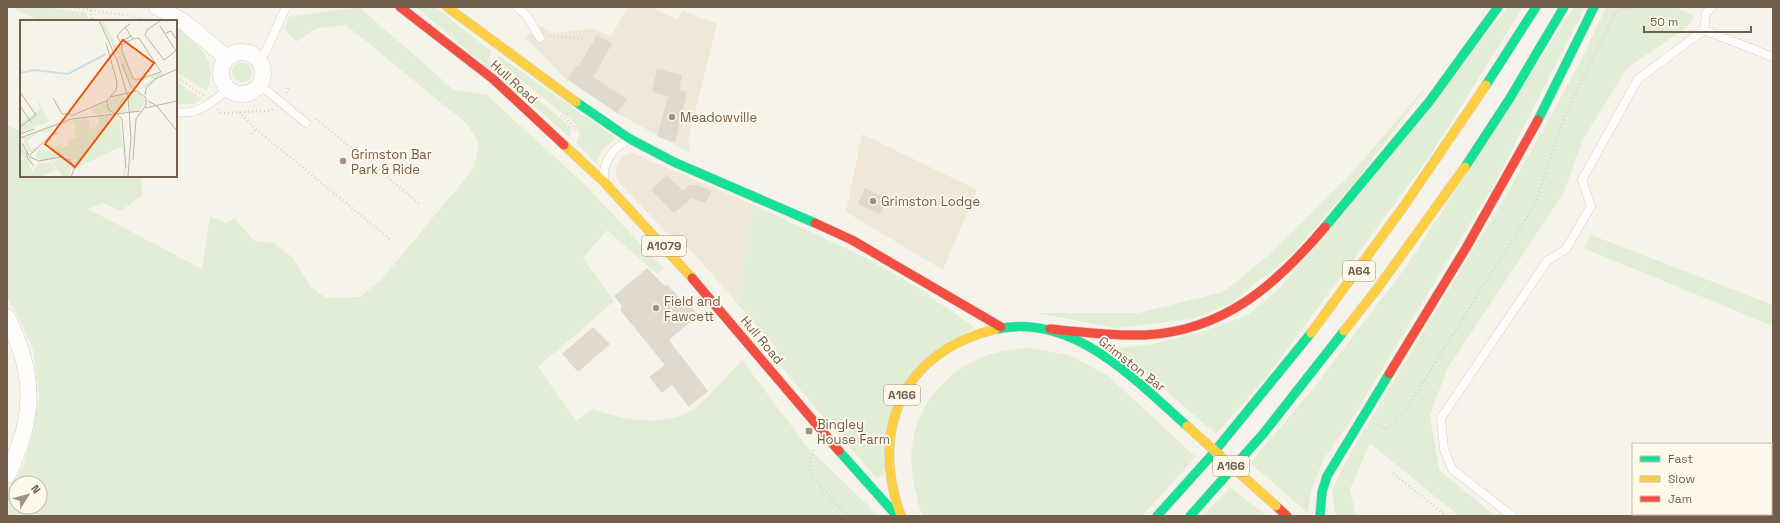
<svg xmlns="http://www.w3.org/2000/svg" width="1780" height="523" font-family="'Space Grotesk',sans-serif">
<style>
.residential{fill:#efe7d8}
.green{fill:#e1edd5;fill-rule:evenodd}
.building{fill:#e0d9cf}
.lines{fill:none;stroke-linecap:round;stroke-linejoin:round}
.lane-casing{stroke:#d5d0c8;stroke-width:9}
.street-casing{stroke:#d5d0c8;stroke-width:17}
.fast-casing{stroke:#d5cec6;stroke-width:10}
.slow-casing{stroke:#d5cec6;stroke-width:10}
.jam-casing{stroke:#d5cec6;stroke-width:10}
.path{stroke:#d9d3ce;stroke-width:2.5;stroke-dasharray:1 3;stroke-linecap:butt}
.lane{stroke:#fefdfc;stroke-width:8}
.street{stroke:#fefdfc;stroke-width:16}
.fast{stroke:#16e098;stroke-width:9}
.slow{stroke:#ffcf43;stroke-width:9}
.jam{stroke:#f24e42;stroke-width:9}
.slow-bridge-casing{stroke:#d5cec6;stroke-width:10;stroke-linecap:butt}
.slow-bridge{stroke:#ffcf43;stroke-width:9}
.poi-dot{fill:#a19283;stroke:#fef9eb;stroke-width:1.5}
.labels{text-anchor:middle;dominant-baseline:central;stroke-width:3.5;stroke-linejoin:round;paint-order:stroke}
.shield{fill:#fef9eb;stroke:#9d8c7b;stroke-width:1}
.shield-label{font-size:12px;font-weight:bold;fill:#735e4b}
.street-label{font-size:13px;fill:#735e4b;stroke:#fef9eb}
.poi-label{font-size:13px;fill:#735e4b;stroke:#fef9eb;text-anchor:start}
.inset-river{fill:none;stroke:#cce1e6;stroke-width:2}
.inset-road{fill:none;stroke:#beb3a5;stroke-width:1}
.view{fill:#e8590c;fill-opacity:0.15;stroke:#e8590c;stroke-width:2}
.inset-edge{fill:none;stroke:#735e4b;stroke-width:2}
</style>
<rect width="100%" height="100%" fill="#f6f3ea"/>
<path class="residential" d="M628,7H651L677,20L683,11L717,24L688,140L690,153L617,113L567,80L525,37L542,26L551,33L593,29L611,36Z
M862,134L977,190L943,270L846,212Z
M632,153L754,205L737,303L690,249L667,233L620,184L616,177V166L623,156Z"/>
<path class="green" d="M11,7H40L86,12L88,21H40Z
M359,7L454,90L487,95L586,186L664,269L657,274L607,230L583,258L614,301L538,367L576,421L593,409C623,420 659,427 689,412C704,404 729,373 742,360L808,448L870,507L877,516H7V489L22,469L31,440L39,396L33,349L13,306L7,299V125L21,132V176H141L142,195L121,211L103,203L88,209L202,269L210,216L225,223L235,219L254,241L273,243L292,257L311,287L326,298L360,297L382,279L474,168L479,143L467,124L346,25L317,28L296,42L285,29L288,17ZM16,483H40V507H16Z
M416,7H435L491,51L489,59L490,62L569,125L571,130L570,137Z
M1508,7H1523L1430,156L1268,375L1216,434L1116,348L1154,344L1204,331L1248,315L1279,289Z
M1574,7H1585L1495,183L1350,422L1323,460L1311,492L1308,513L1250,463L1312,390L1406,267Z
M1606,7H1675L1694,16L1686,28L1628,67L1583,139L1563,194L1447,369L1430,415L1439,470L1495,516H1459L1370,443L1350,489L1356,516H1336L1332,490L1344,464L1513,183L1581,61Z
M176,27C199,48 219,57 207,91L176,72Z
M498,55L616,138L602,150L596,164L576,142L580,133L575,123L497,61Z
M232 72a10 10 0 1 1 20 0a10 10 0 1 1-20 0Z
M1432,80L1356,181L1292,254L1230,304L1192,319L1115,328L1038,313H1138L1223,292L1269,255L1351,174Z
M176,81L202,99L194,104H176Z
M754,205L862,256L917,287L974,327L916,367L883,475L877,478L827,422L771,354L777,349L737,303Z
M1591,235L1773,305V326L1583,248Z
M1029,348L1069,355L1107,375L1196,457L1142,516H923C919,509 918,500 916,493C902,442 920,394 965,366C984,353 1007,350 1029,348Z
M1230,487L1267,516H1202Z"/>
<path class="building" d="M597,35L612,44L593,77L627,99L617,113L567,79L576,66L578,67Z
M657,69L682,75L679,90L687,92L675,142L657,137L668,96L652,92Z
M667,175L683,191L690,185H697L712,191L705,203L692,198L674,213L651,190Z
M865,188L887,199L880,214L858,204Z
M647,268L665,286L667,284L685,305L688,303L698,315L669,340L708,391L689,407L672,385L662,393L649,377L665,365L620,310L622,306L614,296Z
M593,327L610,344L578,372L562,354Z"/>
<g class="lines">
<g class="lane-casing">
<path id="lane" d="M517,7L527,16L540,38
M1704,30L1706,13L1712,7
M258,60L265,53L286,7
M259,84L306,123
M176,112C198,116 212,102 228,89
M604,178C603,161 614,147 629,140
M1512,516L1452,469L1444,449L1441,418L1547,261L1566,249L1591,206L1582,180L1638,79L1704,30L1773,57"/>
</g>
<g class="street-casing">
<path id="street" d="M157,7L184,22L227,58
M221 73a21 21 0 1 1 42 0a21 21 0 1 1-42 0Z
M7,317C29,361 36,400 19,447C15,456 13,466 7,475"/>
</g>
<g class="fast-casing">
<path id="fast" d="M1486,85L1536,7
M576,102L630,139L676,163L815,223
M1538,120L1594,7
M1465,167L1510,98L1564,7
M1325,227L1429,102L1498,7
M996,329C1074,313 1134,379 1187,426
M839,451L897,516
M1157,516L1210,457L1311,333
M1190,516L1263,434L1344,331
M1320,516L1322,492L1327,476L1389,374"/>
</g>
<g class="slow-casing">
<path id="slow" d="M447,7L576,102
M564,145L604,182L692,278
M1344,331L1377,289L1465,167
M1311,333L1404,206L1486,85
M901,516C869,429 903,351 996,329"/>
</g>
<g class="jam-casing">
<path id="jam" d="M400,7L493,79L564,145
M815,223L852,240L1001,327
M692,278L839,451
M1050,329C1081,332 1113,336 1145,335C1224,331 1276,285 1325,227
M1389,374L1466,248L1538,120
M1276,506L1287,516"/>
</g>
<path class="path" d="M71,7L142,18V21
M91,10L92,21
M550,36L585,39
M176,77L205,96
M287,93L289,86
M218,109L221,113L270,111L273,109
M239,112L256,129L392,241
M561,116L573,125L576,131
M316,119L421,205
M251,134L256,129
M1378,425L1386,429L1405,411L1535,204L1565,115L1617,10L1642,7
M814,450C812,456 809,461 810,468C812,481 839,506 849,516
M1393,473L1446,516"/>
<use href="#lane" class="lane"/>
<use href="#street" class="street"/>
<use href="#fast" class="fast"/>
<use href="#slow" class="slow"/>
<use href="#jam" class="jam"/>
<g class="slow-bridge-casing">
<path id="slow-bridge" d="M1187,426L1276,506"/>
</g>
<use href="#slow-bridge" class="slow-bridge"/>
</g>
<g class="poi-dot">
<circle cx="672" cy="117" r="4"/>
<circle cx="343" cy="161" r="4"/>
<circle cx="873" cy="201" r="4"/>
<circle cx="656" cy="308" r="4"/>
<rect x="805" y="427" width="8" height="8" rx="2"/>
</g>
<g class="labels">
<g class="shield">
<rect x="642" y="236" width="44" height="20" rx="3"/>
<rect x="1343" y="261" width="32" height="20" rx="3"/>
<rect x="884" y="385" width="36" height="20" rx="3"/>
<rect x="1213" y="456" width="36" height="20" rx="3"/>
</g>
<g class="shield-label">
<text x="664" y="246">A1079</text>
<text x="1359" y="271">A64</text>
<text x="902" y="395">A166</text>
<text x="1231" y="466">A166</text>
</g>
<g class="street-label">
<text transform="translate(514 82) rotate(42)">Hull Road</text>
<text transform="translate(762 340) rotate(50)">Hull Road</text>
<text transform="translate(1132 364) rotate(38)">Grimston Bar</text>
</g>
<g class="poi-label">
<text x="680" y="117">Meadowville</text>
<text x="351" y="154">Grimston Bar<tspan x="351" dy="15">Park &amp; Ride</tspan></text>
<text x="881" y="201">Grimston Lodge</text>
<text x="664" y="301">Field and<tspan x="664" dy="15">Fawcett</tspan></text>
<text x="817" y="424">Bingley<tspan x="817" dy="15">House Farm</tspan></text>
</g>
</g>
<g transform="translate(20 20)">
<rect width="157" height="157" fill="#f6f3ea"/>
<path d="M80,0H83L97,27L100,25L112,58L116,60L146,52L125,68L112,67ZM133,58L120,69L111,63ZM107,73H119L125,81L121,89L111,92ZM104,74L107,92L98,93L89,88L90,79ZM17,78L29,101L0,113V103L20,89ZM87,81L91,93L75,94L70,89ZM93,95L99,97L106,147L105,157H103L105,143L102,126L54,149L46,137L23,141L15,137L19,129L25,135L20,128L21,127L26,132L38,126L39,122L42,124L41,128L49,124L48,120L56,118L54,102L41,105L39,108L41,103L65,98L69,101L70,108L74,109L79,103L78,96ZM40,103L38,107H34L27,113L20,112L7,121L11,129L17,127L11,133L5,126L3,118ZM0,124L7,133L11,144L9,146L15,154L14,149L19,143L30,142L36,149L21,157H0V141L4,139L0,133ZM42,139L48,140L52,146L49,157H43L31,141Z" fill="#e1edd5" fill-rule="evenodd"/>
<path class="inset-river" d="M0,53L14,50L48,54L86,34"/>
<path class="inset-road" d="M79,0L97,40L108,78L111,117L108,157M141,0L127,10L125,15L144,40L157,30M110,4L105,7L111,16M140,6L156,31M146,13L151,11L157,20M100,22L111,16L114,19L119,18L141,52L116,60L113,58L102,31V25L113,19M86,23L97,62L96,70L87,81L88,89L96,94L120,91M102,25L97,16L105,7M102,44L111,67L116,71M0,72L16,95L0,107M125,75L126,69L135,59L157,49M90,77L117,71L126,78V85L116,99L113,140M33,78L42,94H51M128,81L137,86L157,111M0,86L11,102M125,88L157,81M97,94L102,99L106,148M51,96L88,80M0,114L14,109M0,118L51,99L95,94M2,123L10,137L19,141L41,137L50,140L54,149L51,157M7,131V137L14,146M10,135L31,115L38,113"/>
<path class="view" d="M103,20L134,43L55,147L25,124Z"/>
<rect width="157" height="157" class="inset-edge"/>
</g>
<rect width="1780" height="523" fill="none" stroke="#735e4b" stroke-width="16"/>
<rect x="1632" y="443" width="140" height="72" fill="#fef9eb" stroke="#c6bbab"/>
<rect x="1640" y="456" width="20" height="6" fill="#16e098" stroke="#c6bbab"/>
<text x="1668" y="463" font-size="12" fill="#735e4b">Fast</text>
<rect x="1640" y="476" width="20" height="6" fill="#ffcf43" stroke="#c6bbab"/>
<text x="1668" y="483" font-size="12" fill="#735e4b">Slow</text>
<rect x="1640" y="496" width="20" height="6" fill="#f24e42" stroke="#c6bbab"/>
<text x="1668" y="503" font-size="12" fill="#735e4b">Jam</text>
<g transform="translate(28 495) rotate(53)"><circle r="19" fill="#fef9eb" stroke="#c6bbab"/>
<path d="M0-3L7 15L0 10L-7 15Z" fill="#a19283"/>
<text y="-6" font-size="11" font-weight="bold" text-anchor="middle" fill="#735e4b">N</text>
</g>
<path d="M1644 26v6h107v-6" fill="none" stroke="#735e4b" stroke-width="2"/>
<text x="1650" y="26" font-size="12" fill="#735e4b" stroke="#fef9eb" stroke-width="3" paint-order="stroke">50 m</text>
</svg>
